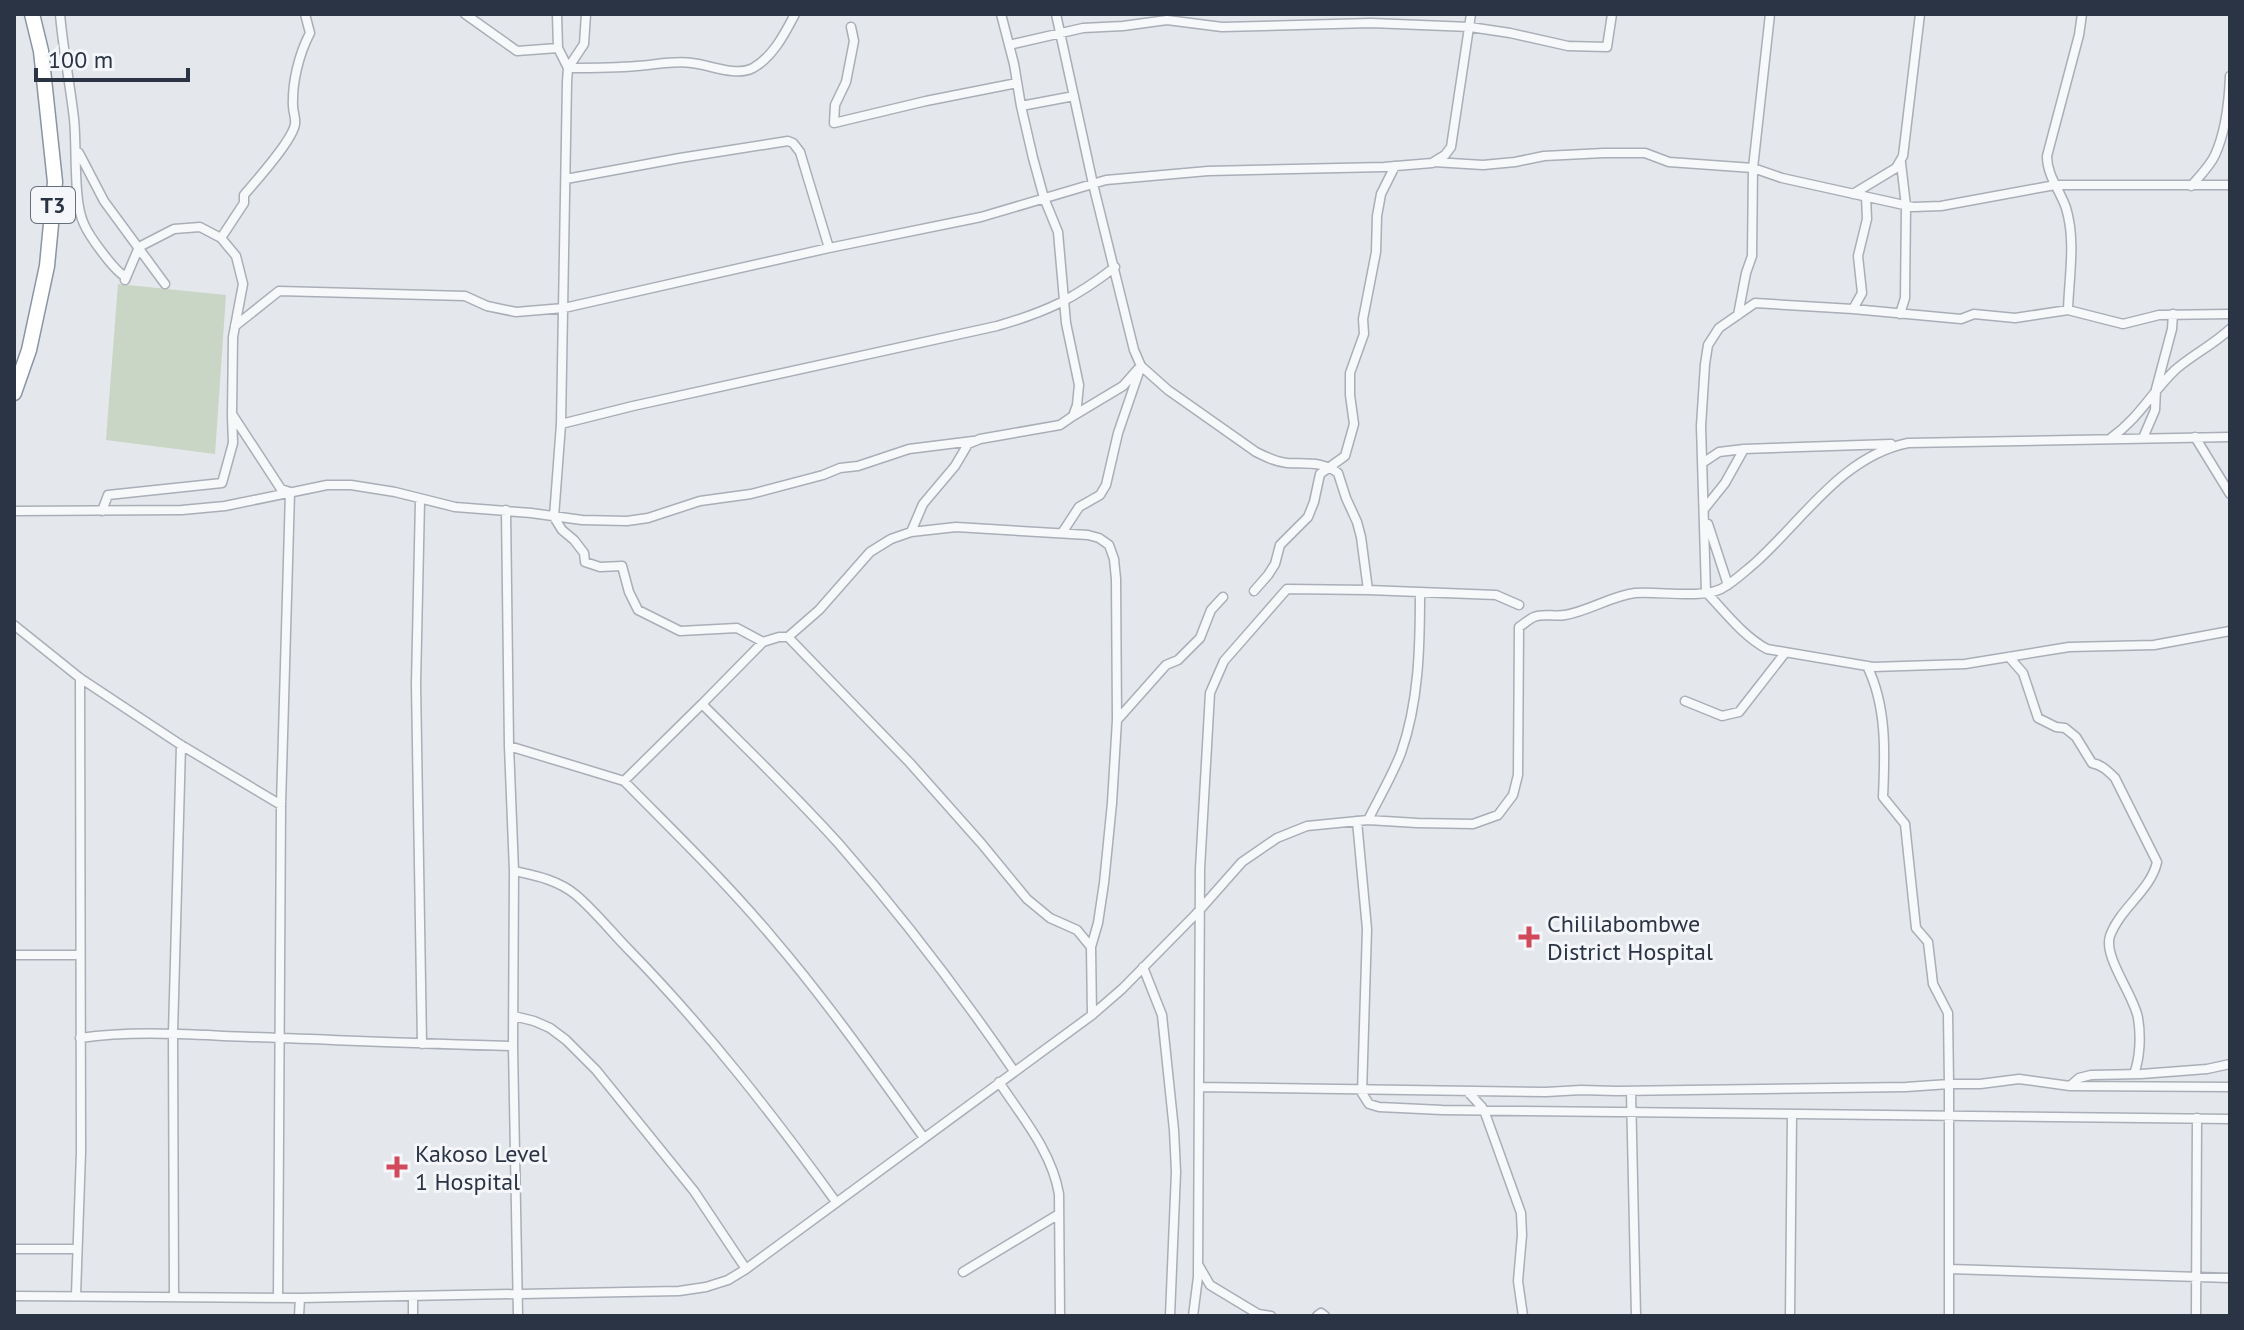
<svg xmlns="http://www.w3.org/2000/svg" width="2244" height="1330" font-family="'PT Sans',sans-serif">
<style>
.green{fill:#c9d6c5}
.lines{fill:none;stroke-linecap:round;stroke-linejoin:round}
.minor-casing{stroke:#a9aeb7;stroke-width:11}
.trunk-casing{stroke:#8b94a3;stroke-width:17}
.minor{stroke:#f7f8fa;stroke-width:8}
.trunk{stroke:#fff;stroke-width:14}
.poi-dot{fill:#d1495b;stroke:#f4f6f9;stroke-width:3}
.labels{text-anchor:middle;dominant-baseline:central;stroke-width:6;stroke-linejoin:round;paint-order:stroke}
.shield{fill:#f4f6f9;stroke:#676e7b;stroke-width:2}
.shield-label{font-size:22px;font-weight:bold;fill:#2b3445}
.poi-label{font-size:24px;fill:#2b3445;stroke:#f4f6f9;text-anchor:start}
</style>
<rect width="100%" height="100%" fill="#e4e7ec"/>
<path class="green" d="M118,284L226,295L215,454L106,440Z"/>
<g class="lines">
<g class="minor-casing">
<path id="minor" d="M60,14C63,49 70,84 74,119C77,146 73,202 84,224C89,236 115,272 126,277
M465,14L517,51L558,48
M557,14L558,48L568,68
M586,14L584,44L568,68L567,82L561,424L554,517L562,530L574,540L584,553L585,562L600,567L622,566L629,592L638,610L680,631L737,628L763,642
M1056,14L1093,184L1134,350L1141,366L1168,390L1256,452C1266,457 1276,462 1287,463C1307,464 1322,461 1338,473L1346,498L1357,522L1361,537L1368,590L1496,595L1519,605
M1770,14L1753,168L1782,178L1913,207L1941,206L2055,185H2230
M851,27L854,41L846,82L835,105L834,123L926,101L1017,83
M1009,45L1083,28L1123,26L1167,20L1222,27L1371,23L1470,27L1510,33L1568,46L1607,47L1612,14
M568,68C591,68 614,68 637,66C655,65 674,60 692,63C711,65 735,77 753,68C773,57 785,33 795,14
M1021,106L1074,96
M79,153L104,201L165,284
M1434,162L1483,165L1515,162L1544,156L1604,153H1645L1669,162L1753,168L1752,256L1746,273L1738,315
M566,179L680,158L788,141L793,143L800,152L829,248
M2191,186C2199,177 2210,166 2215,155C2226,131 2229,102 2230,76
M1853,194L1896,168L1903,156L1920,14
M221,238L236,256L243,284L233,337L232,414L281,489L290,492L281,805L278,1298
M125,280L139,247L174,229L200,227L221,238L244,203V195C255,182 293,140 295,124C296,118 293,112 293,106C292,82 299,54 310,33L305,14
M1853,309L1862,293L1858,256L1867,219L1866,197
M2068,310C2069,277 2076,240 2066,208C2060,190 2047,176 2047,156L2079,35L2082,14
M1900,314L1905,298L1906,206L1901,163
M2230,314L2159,315L2123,324L2068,310L2015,318L1974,314L1961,319L1853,309L1755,303L1719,328L1708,345L1705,364L1701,426L1706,592C1725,612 1743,636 1767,649L1873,667L1965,664L2069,647L2154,645L2230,631
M235,326L279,291L465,296L487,306L516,312L564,308L829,248L981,217L1106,180L1208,171L1384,167L1432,163L1445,155L1451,147L1471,14
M1073,416L1123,386L1138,369
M561,424L633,406L997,326C1046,312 1074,299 1115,267
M2195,437L2230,494
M2111,438C2140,417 2151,393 2175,370C2192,355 2213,345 2230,329
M2143,438L2155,410L2156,389L2172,329L2173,314
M1704,462L1719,452L1744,449L1891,444
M420,500L416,684L422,1044
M1705,508L1725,483L1744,449
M506,510L509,746L514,871L513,1046L518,1316
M14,511L182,510L225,506L327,485H351L395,492L455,507L531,513L582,520L627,521L648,518L700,501L751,494L823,475L840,468L858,466L909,449L973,441
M102,511L108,495L222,483L233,443L232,416
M1708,524L1728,585
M911,532L923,504L955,466L968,444L980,439L1060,425L1073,416L1077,405L1079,385L1066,323L1058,232L1044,198L1033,158L1021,106L1014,64L1001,14
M1062,533L1079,507L1100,495L1106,485L1118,433L1141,366
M1254,591L1268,575L1275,564L1280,545L1308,517L1314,502L1320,474L1345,456L1354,424L1350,395V373L1364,334L1363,319L1376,252L1377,216L1381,194L1395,166
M14,625L80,678L181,745L281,805
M788,637L819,610L870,552L891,539L911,532L956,527L1088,535L1099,538L1109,545L1114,559L1116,579L1117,720L1112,803L1104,883L1098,923L1091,947
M2009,657L2023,673L2038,718L2056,727L2065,728L2076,737L2092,763C2102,765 2108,771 2115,778L2157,862C2151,890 2120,908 2110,936C2103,957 2134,995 2138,1018C2141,1036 2140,1058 2134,1074
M1867,666C1887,706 1885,754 1883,797L1905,824L1916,928L1928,942L1933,984L1948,1013L1949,1084H1980L2019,1079L2070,1086L2079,1078L2091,1075L2141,1074L2207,1069L2230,1064
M1685,701L1722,716L1739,712L1785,653
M702,704L763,642L779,637H788L910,763L981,843L1027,899L1050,918L1077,930L1091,947L1092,1015
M1118,719L1166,665L1178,660L1200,638L1211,610L1223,597
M509,746L624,781L702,704C748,750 795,795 839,844C902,916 960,992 1014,1071
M624,781C674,832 726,882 772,937C827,1001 875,1070 924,1138
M1368,820C1379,798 1392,776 1401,753C1419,702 1420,646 1420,593
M1357,821L1367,929L1362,1093L1369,1104L1379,1107L1442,1110L2230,1119
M514,871C537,876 558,880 576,895C596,912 613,934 631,952C707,1030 773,1115 836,1202
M14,955H79
M1143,967L1162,1015L1174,1130L1176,1172L1170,1316
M514,1016L534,1021L550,1028L566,1040L596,1070L694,1191L746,1269
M80,1038C137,1030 194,1035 251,1037C338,1040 426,1044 513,1046
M999,1082C1022,1117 1052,1152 1059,1194L1060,1316
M2071,1086L2230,1087
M1199,1087L1546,1092L1581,1090L1616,1091L1906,1087L1949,1084V1316
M1631,1091L1636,1316
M1468,1092L1482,1107L1485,1113L1521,1213L1522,1235L1518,1281L1523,1316
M14,1249H77
M1199,1266L1210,1285L1258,1314L1271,1316
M1950,1269L2230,1278
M963,1272L1059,1214
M76,1295L81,1152L80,678
M14,1296L300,1298L679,1291L706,1287L728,1280L746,1269L1092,1015L1122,989L1196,914L1242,862L1277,838L1307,826L1368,820L1417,823L1473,824L1498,815L1513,795L1518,775L1519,627C1524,624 1529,619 1534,617C1543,613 1555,617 1565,615C1589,611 1611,596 1635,593C1660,591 1699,599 1721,589C1734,582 1744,572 1755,563C1802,521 1842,456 1908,443L2230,437
M174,1297L173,1033L181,745
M299,1316L300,1298
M413,1316V1296
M1193,1316L1198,1277L1200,869L1210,693L1224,661L1287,589L1368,590
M1317,1316L1321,1313L1325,1316
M1790,1316L1792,1114
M2196,1316L2197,1118"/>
</g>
<g class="trunk-casing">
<path id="trunk" d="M14,393L29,350L47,266L55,182L41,51L32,14"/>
</g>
<use href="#minor" class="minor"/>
<use href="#trunk" class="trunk"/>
</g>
<g class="poi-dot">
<path d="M1525 925h8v8h8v8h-8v8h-8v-8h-8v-8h8z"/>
<path d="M393 1155h8v8h8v8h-8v8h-8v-8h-8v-8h8z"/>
</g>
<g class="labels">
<rect class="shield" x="31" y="187" width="44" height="36" rx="6"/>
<g class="shield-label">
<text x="53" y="205">T3</text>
</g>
<g class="poi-label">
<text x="1547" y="923">Chililabombwe<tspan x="1547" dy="28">District Hospital</tspan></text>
<text x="415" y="1153">Kakoso Level<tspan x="415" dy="28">1 Hospital</tspan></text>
</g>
</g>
<rect width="2244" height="1330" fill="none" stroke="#2b3445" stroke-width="32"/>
<path d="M36 68v12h152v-12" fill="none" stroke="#2b3445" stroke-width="4"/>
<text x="48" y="68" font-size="24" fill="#2b3445" stroke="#f4f6f9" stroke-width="6" paint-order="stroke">100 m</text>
</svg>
